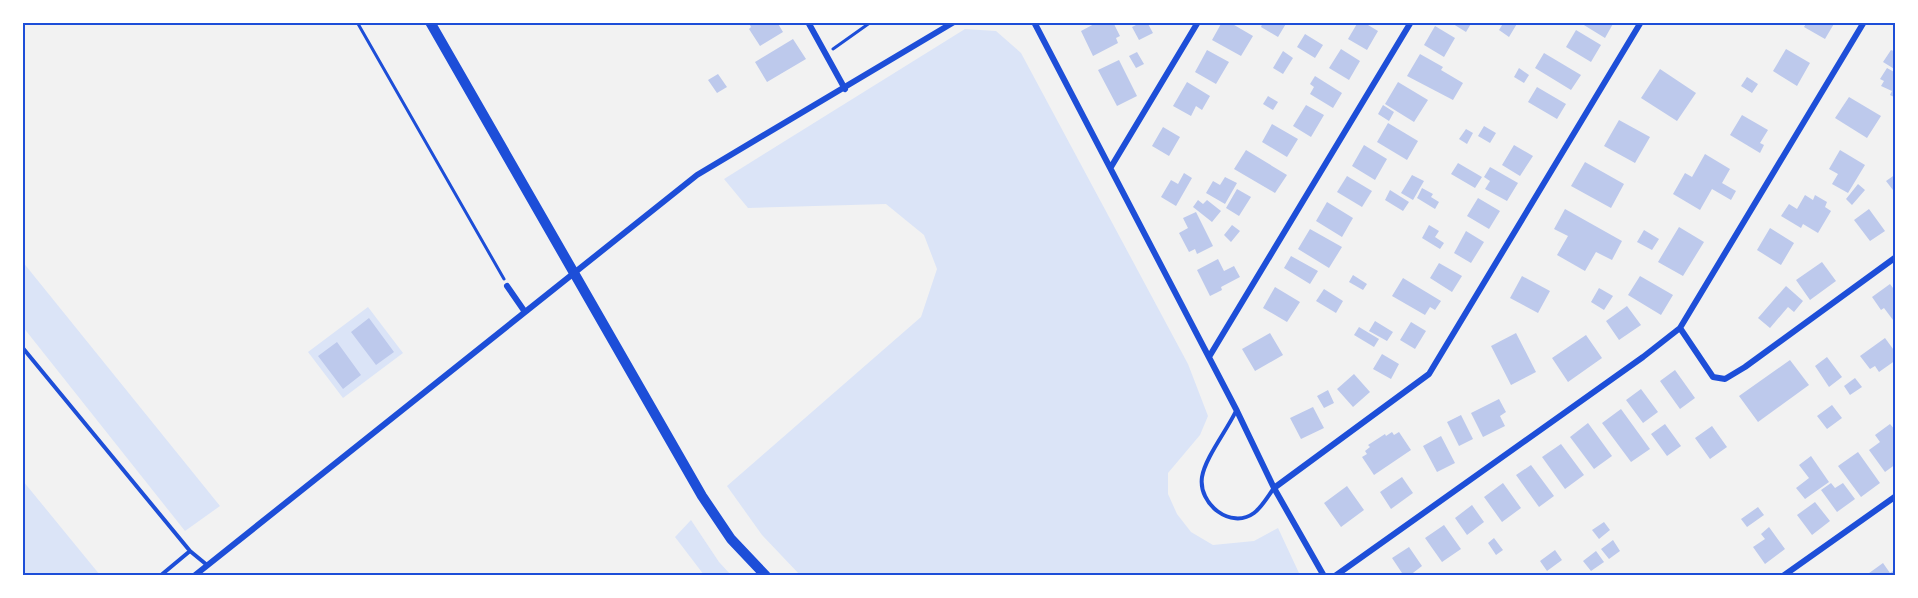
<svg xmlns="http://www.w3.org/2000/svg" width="1918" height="598" font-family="'Work Sans',sans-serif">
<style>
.green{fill:#dbe4f7}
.building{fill:#bdc9ec}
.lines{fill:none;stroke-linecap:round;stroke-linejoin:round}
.path{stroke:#1d4ed8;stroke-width:3}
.service{stroke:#1d4ed8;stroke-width:4}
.minor{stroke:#1d4ed8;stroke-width:6}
.secondary{stroke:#1d4ed8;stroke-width:10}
.neatline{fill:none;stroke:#1d4ed8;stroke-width:2}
</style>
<rect width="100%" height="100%" fill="#f2f2f2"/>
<path class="green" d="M965,29L996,31L1021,53L1188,364L1208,416L1200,435L1168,473V494L1177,514L1191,532L1213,545L1254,541L1278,528L1299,573L1297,575H800L762,535L727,486L921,317L937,269L924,235L886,204L748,208L724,179Z
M22,261L220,506L185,531L23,327Z
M368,307L403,353L343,398L308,352Z
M22,481H23L100,575H23Z
M691,520L719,562L731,575H704L675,537Z"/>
<path class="building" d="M753,22H777L783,32L760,46L749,29L751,27L750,25Z
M1098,22H1113L1120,36L1116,38L1118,43L1093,56L1081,31Z
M1142,22H1147L1153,33L1139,40L1132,27Z
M1222,22H1229L1253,36L1241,56L1212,40Z
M1263,22H1287L1278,37L1261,27Z
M1358,22H1363L1378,31L1367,50L1348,39Z
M1450,22H1472L1466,32Z
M1504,22H1518L1509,37L1499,30Z
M1579,22H1614L1605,38Z
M1807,22H1835L1825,39L1804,27Z
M1435,26L1455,38L1444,57L1424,45Z
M1576,30L1601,45L1591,62L1566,47Z
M1305,34L1323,45L1315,58L1297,47Z
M793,39L806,59L767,82L755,62Z
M1341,49L1360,61L1349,80L1329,68Z
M1786,49L1810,63L1797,86L1773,71Z
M1207,50L1229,62L1216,84L1195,72Z
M1891,50L1896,52V70L1883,62Z
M1283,51L1293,58L1283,74L1273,68Z
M1137,52L1144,64L1136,68L1129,56Z
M1544,53L1581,75L1571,90L1535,68Z
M1420,54L1443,67L1441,70L1463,83L1453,100L1407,76Z
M1119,60L1137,96L1117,106L1098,70Z
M1519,68L1529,75L1524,83L1514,77Z
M1887,68L1896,73V98L1890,95L1892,91L1881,86L1884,81L1880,79Z
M1660,69L1696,93L1677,121L1641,98Z
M718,74L727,87L717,93L708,80Z
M1315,76L1342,93L1333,108L1310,94L1314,87L1310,84Z
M1747,77L1758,84L1752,93L1741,86Z
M1187,82L1210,96L1202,110L1196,106L1191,116L1173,106Z
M1398,82L1428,100L1414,122L1385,104Z
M1537,87L1566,104L1557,119L1528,102Z
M1268,96L1278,102L1273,110L1263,104Z
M1849,97L1881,116L1867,138L1835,118Z
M1306,105L1324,115L1311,137L1293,126Z
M1383,105L1394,112L1389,121L1378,114Z
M1742,115L1768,130L1760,143L1764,145L1760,153L1730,135Z
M1619,120L1650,137L1635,163L1604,146Z
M1388,123L1418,141L1407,160L1377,142Z
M1272,124L1298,139L1287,157L1262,142Z
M1484,126L1496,133L1490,143L1478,136Z
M1163,127L1180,137L1169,156L1152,146Z
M1466,129L1473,133L1467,144L1459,139Z
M1364,145L1387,159L1375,180L1352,166Z
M1514,145L1533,156L1520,176L1502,165Z
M1246,150L1287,175L1275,193L1234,169Z
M1840,150L1865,165L1848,193L1832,184L1838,174L1829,169Z
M1705,154L1730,169L1722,183L1736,191L1731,200L1712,189L1700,210L1673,194L1685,173L1692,177Z
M1585,162L1624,184L1611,208L1571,186Z
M1458,163L1482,177L1475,188L1451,174Z
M1490,167L1518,183L1507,201L1485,189L1490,181L1484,177Z
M1184,173L1192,178L1176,206L1161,197L1171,180L1178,184Z
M1896,174V194L1886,181Z
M1412,175L1424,181L1413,200L1401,193Z
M1347,176L1372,191L1362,207L1337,192Z
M1225,177L1237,183L1225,204L1206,193L1213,181L1220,185Z
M1858,184L1865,190L1852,205L1846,199Z
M1422,188L1433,194L1431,197L1439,202L1435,209L1417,198Z
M1237,189L1251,197L1239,216L1226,208Z
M1390,190L1409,202L1403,211L1385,200Z
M1805,195L1813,200L1815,195L1827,202L1825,207L1831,211L1818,233L1803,224L1801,228L1781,216L1789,204L1797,209Z
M1478,198L1500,211L1489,229L1467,216Z
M1198,200L1203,204L1207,200L1221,211L1212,222L1193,207Z
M1327,202L1353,218L1342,237L1316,221Z
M1565,209L1622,241L1612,260L1596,252L1585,271L1557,255L1568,236L1554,229Z
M1869,209L1885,231L1870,241L1854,220Z
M1196,212L1213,246L1197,254L1195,249L1189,252L1179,233L1188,228L1183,218Z
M1232,225L1240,231L1231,242L1224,235Z
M1429,225L1439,231L1435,237L1444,243L1440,249L1422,238Z
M1679,227L1704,242L1683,276L1658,262Z
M1770,228L1794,243L1781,265L1757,250Z
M1310,229L1342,247L1329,268L1298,249Z
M1644,230L1659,239L1652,250L1637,242Z
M1466,231L1484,242L1471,263L1454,253Z
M1291,256L1318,271L1310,284L1284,268Z
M1218,259L1224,271L1234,266L1240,277L1221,287L1222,290L1210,296L1197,270Z
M1822,262L1836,281L1810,300L1796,280Z
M1439,263L1462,276L1452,292L1430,278Z
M1353,275L1367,284L1363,290L1349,282Z
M1522,276L1550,291L1538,313L1510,298Z
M1640,276L1673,295L1661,315L1628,295Z
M1403,278L1441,301L1435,310L1430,307L1425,315L1392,296Z
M1890,284L1896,292V324L1884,308L1881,310L1872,297Z
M1786,286L1803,301L1794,312L1788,307L1770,328L1758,318Z
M1275,287L1300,302L1287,322L1263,308Z
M1599,288L1613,296L1604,310L1591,302Z
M1324,289L1343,301L1336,313L1316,301Z
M1627,306L1641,325L1619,340L1606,321Z
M369,318L394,352L376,365L351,332Z
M1375,321L1393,332L1387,341L1369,331Z
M1411,322L1426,331L1415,349L1400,340Z
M1359,327L1379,339L1374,347L1354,335Z
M1270,333L1283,355L1255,371L1242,349Z
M1516,333L1536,372L1511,385L1491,346Z
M1586,335L1602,358L1568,382L1552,358Z
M1885,338L1896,353V360L1879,372L1875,366L1870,369L1860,356Z
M337,342L361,375L343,389L318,356Z
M1382,354L1399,364L1391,379L1373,369Z
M1827,357L1842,377L1829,387L1815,366Z
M1790,360L1809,385L1758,422L1739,396Z
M1675,370L1695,398L1680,409L1660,381Z
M1354,374L1370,392L1353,407L1337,389Z
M1855,378L1862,387L1850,395L1844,386Z
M1641,389L1658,412L1643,423L1626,400Z
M1328,390L1334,403L1324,408L1317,396Z
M1499,399L1506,412L1500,416L1505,426L1483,437L1471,413Z
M1832,405L1842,418L1827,429L1817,416Z
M1313,407L1324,428L1301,439L1290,418Z
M1621,409L1650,449L1631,462L1602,423Z
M1461,415L1473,439L1459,446L1447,422Z
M1588,423L1612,456L1594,469L1570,437Z
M1665,424L1681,446L1667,456L1651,434Z
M1890,424L1896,431V464L1885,472L1869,450L1880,442L1875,435Z
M1712,426L1727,447L1710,459L1695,438Z
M1392,432L1394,435L1399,432L1411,450L1374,475L1362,457L1367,454L1365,451L1370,447L1368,445L1385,434L1386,436Z
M1441,436L1455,463L1437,472L1423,446Z
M1561,444L1584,475L1565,489L1542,457Z
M1858,452L1880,483L1861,497L1838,466Z
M1811,456L1829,482L1805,499L1796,488L1809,478L1799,465Z
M1531,465L1554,496L1539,507L1516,475Z
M1402,477L1413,493L1391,509L1380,492Z
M1503,483L1521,508L1502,522L1484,497Z
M1831,483L1835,488L1843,483L1855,499L1837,512L1821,490Z
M1347,486L1364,510L1341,527L1324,503Z
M1815,502L1830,521L1812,535L1797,515Z
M1472,505L1484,522L1467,535L1455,518Z
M1758,507L1764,515L1747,527L1741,519Z
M1604,522L1610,530L1599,539L1592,530Z
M1444,525L1461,549L1442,562L1425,538Z
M1769,527L1785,549L1765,564L1753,547L1765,539L1761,534Z
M1494,538L1503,550L1496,555L1488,543Z
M1613,540L1620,551L1609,559L1601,549Z
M1409,547L1422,566L1409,576H1404L1392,558Z
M1555,550L1562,560L1547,571L1540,561Z
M1596,551L1604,562L1591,571L1583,561Z
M1883,563L1890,573L1893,571L1896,576H1865Z"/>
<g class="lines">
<path class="path" d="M357,22L504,279
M833,49L871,22"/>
<path class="service" d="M22,347L190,551L207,565
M1236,411C1227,430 1205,458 1202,477C1198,504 1231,530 1254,513C1262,507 1268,496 1274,488
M160,576L190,551"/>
<path class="minor" d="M808,22L845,89
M1034,22L1237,411L1274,488L1324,576
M1111,167L1198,22
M507,286L525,312
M1680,328L1713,377L1725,379L1745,367L1896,257
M1209,357L1411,22
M1274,488L1429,374L1641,22
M194,576L697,175L954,22
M1335,576L1643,357L1680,328L1864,22
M1783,576L1896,496"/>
<path class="secondary" d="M430,22L702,496L731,539L766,576"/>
</g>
<rect width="1918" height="598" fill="none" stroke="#ffffff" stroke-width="48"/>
<rect x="24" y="24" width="1870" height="550" class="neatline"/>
</svg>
